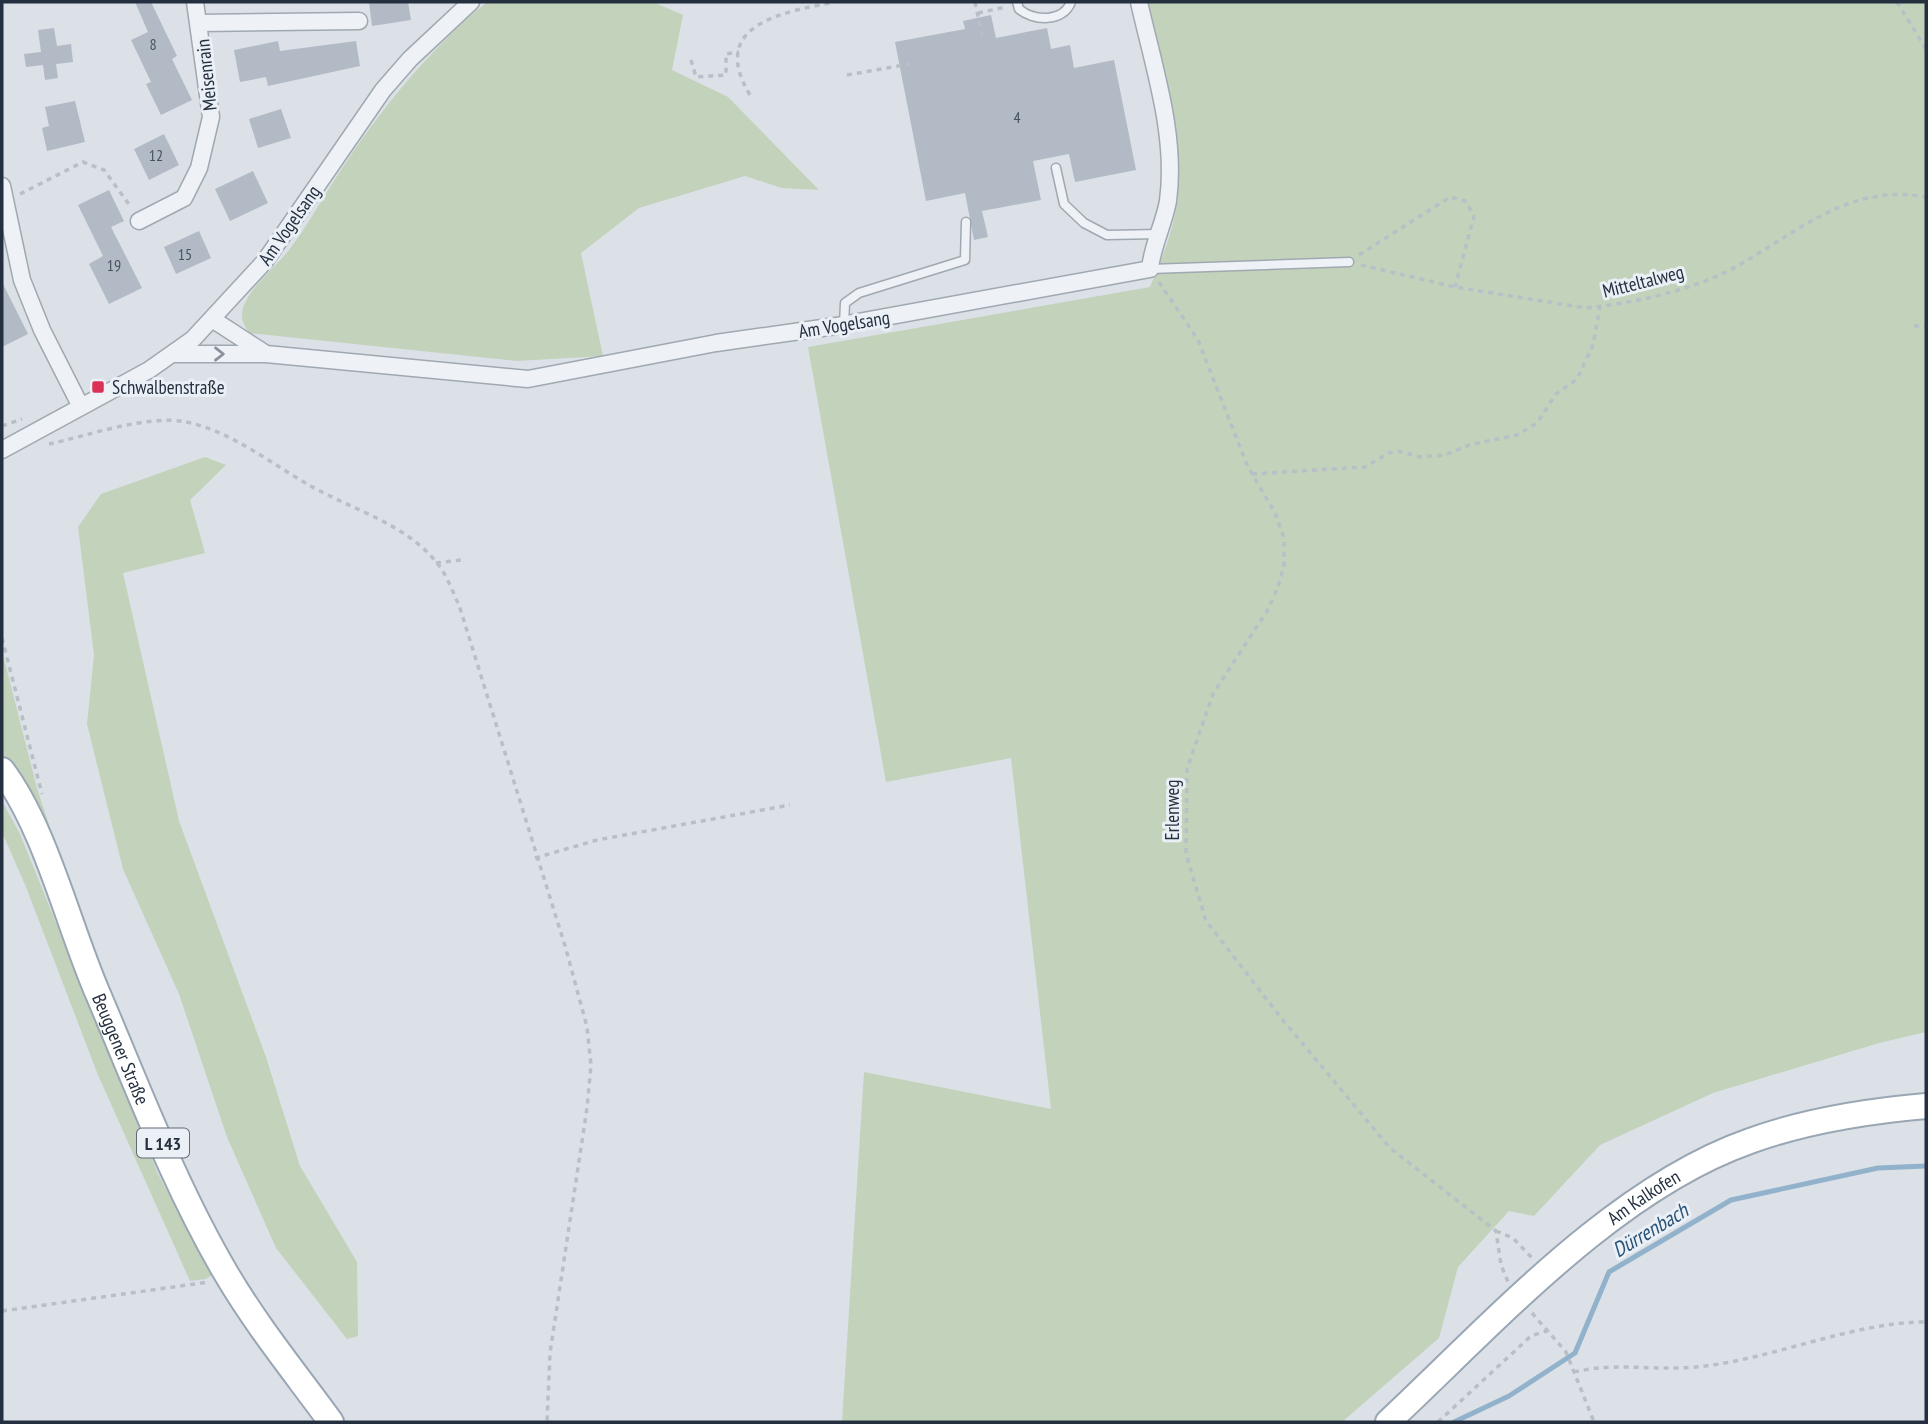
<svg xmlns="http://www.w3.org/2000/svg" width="1928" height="1424" font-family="'PT Sans Narrow',sans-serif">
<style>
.green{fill:#c3d2bb}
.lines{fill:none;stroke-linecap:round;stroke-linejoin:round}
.stream{stroke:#92b2cc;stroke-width:5}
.building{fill:#b2bac5}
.lane-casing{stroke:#a0a8b1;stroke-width:11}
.street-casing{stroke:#a0a8b1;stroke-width:19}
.primary-casing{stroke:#99a6b4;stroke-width:28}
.path{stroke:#b9bfc6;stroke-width:3.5;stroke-dasharray:5 5;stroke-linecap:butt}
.lane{stroke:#eef1f5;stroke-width:8}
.street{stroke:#eef1f5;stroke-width:16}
.primary{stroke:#fff;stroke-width:24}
.oneway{stroke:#89909a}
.poi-dot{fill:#db3157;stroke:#eaf0f5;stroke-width:2.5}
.labels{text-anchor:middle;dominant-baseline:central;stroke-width:6;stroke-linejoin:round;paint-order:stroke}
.number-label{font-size:16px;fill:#485260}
.shield{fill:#eaf0f5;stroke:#5f6a76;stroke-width:2}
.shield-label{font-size:18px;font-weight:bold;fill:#24303f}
.street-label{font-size:19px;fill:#24303f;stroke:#eaf0f5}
.poi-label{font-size:19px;fill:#24303f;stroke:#eaf0f5;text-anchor:start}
.water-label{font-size:21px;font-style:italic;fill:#2a5276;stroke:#eaf0f5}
</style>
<rect width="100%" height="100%" fill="#dbe1e7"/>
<path class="green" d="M487,2H653L683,15L672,70L728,97L819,190L782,188L745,176L639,208L581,253L603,356L517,361L249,333C244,325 240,318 243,308C251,284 278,266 292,246C312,219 328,188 347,161C385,104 434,45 487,2Z
M1145,2H1926V1032L1879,1043L1713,1093L1600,1145L1534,1216L1509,1211L1458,1267L1439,1338L1342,1422H842L864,1072L1051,1109L1011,758L886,782L808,347L1150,287C1160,263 1171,237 1176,210C1187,147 1159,65 1145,2Z
M205,457L226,465L190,500L205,553L123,573L179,821L266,1057L300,1166L357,1262L358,1336L347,1339L276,1248L227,1137L179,994L123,869L87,724L94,655L78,527L101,494Z
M2,651L37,788L54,840L49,842L27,795L2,756Z
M2,801L20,834L158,1174L209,1269L212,1275L206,1279L190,1281L98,1075L26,887L2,832Z"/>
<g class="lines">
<path class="stream" d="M1454,1422L1509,1396L1575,1353L1609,1272L1731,1200L1878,1168L1926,1166"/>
</g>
<path class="building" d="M135,2H151L177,56L172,59L192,100L161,115L146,84L151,82L131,40L148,32Z
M369,2H408L411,20L372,26Z
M991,15L996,38L1047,28L1051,49L1070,45L1074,68L1114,60L1136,170L1075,182L1069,154L1033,161L1041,200L982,211L988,237L974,240L965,193L926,201L895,42L965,29L963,21Z
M54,28L57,46L71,44L73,62L56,64L58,78L45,80L43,65L26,67L24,54L41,52L38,30Z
M278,41L280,51L356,41L360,66L268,86L266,77L240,82L234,50Z
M75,101L85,142L47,151L42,128L49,126L45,107Z
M281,109L291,138L258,148L249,119Z
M164,134L179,165L149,180L134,149Z
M253,171L268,203L230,221L215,189Z
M109,190L124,221L111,227L142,288L109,304L89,264L103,256L78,205Z
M199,231L211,258L176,274L164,247Z
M2,282L28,334L2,347Z"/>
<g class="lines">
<g class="lane-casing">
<path id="lane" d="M1017,2L1019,9C1033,21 1063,23 1071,2
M1056,168L1064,204L1084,223L1107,235L1160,234
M1150,269L1349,262
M844,325L845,303L859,293L965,260L966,222"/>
</g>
<g class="street-casing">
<path id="street" d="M200,23L359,21
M2,186L22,280L42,330L80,405
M139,221L184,198L199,168L211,117L195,2
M212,319L266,354
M173,354H266L528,379L716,343L836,326L1150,269C1152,246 1164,224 1168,201C1177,135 1153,65 1139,2
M2,450L149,370L193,339L265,261L383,90L410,59L471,2"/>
</g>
<g class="primary-casing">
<g id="primary">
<path id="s1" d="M2,770C46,829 68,925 98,994C138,1088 175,1187 227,1275C257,1326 296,1374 331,1422"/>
<path id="s2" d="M1388,1422C1492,1325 1613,1189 1750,1141C1805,1121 1868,1111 1926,1106"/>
</g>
</g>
<path class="path" d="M975,2L983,40
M1897,2L1926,49
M978,13L1006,7
M691,60L696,77L726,75V54L739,52
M847,75L910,64
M750,95C707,24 784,12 835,2
M20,194L83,162L104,170L131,207
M1359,255L1450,197L1465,201L1474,216L1455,287
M1361,265L1455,287L1586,308C1633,303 1684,292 1726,272C1792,238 1845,182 1926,197
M1159,282L1198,340L1247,465L1275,513L1284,538V566L1278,587L1267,611L1213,694L1187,769L1186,854L1206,921L1282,1019L1390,1148L1496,1231L1501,1265L1508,1282
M1914,326H1926
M2,426L22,419
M49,444C87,436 148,414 186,422C231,431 270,463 309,485C352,510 409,524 440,567C448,578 453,593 459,605L566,949L587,1027L591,1065L587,1108L550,1353L547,1422
M1252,474L1365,467L1389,453L1398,451L1421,457L1445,455L1469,445L1517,435L1537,423L1556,394L1577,379L1593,345L1600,307
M436,563L461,560
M2,638L42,794
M535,858L597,840L790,805
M1496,1231L1513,1238L1532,1258
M2,1311L209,1282
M1532,1313L1566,1352L1594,1422
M1574,1372C1615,1362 1655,1371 1696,1367C1772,1360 1851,1322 1926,1322
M1438,1422L1531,1336L1549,1330"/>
<use href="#lane" class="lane"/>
<use href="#street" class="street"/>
<use href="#primary" class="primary"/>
</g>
<defs><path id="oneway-chevron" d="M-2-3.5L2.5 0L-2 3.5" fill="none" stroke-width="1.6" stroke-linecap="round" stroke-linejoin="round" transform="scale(1.75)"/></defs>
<use class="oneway" href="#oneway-chevron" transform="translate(219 354)"/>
<rect class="poi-dot" x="91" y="380" width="14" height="14" rx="3.5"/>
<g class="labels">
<g class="number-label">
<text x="153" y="44">8</text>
<text x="1017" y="117">4</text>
<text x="156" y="155">12</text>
<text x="185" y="254">15</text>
<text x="114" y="265">19</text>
</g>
<rect class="shield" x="137" y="1128.5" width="52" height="29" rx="5"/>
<g class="shield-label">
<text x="163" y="1143">L 143</text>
</g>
<g class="street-label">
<text transform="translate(206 75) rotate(-96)">Meisenrain</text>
<text transform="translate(289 225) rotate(-55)">Am Vogelsang</text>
<text transform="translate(1643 281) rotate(-14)">Mitteltalweg</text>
<text transform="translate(844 324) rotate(-9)">Am Vogelsang</text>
<text transform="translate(1172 810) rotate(-90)">Erlenweg</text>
<text stroke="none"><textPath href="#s1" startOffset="304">Beuggener Straße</textPath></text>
<text stroke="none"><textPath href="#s2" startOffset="341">Am Kalkofen</textPath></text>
</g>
<g class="poi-label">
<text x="112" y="387">Schwalbenstraße</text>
</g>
<g class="water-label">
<text transform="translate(1650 1230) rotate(-31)">Dürrenbach</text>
</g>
</g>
<rect width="1928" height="1424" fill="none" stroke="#24303f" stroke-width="7"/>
</svg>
